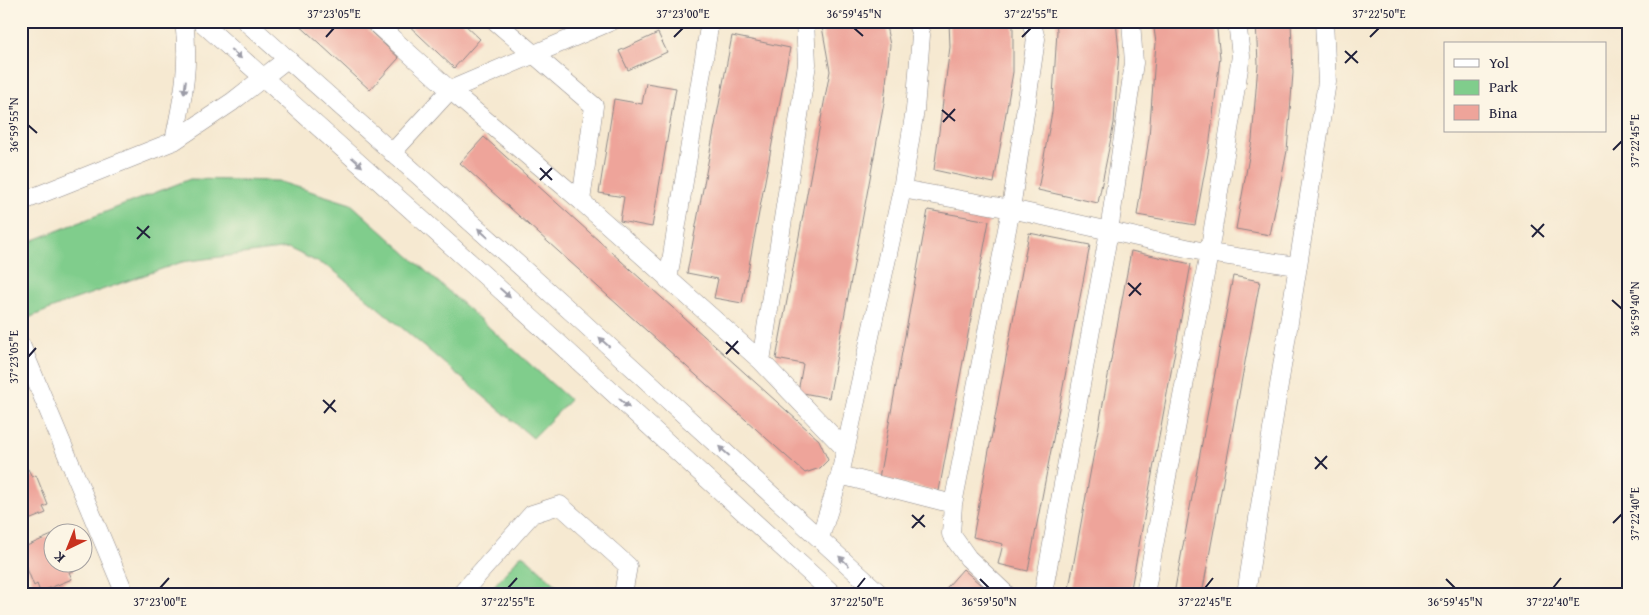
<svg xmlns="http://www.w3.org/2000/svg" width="1649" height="615" font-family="'Gentium Book Plus',serif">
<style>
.green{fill:#80cd8c;stroke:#517864}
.building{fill:#eea49a}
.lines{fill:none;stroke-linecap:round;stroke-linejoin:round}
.minor-casing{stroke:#8c8686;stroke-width:19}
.minor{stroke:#fff;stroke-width:18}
.oneway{fill:#9c9ca7}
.ticks{fill:none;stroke:#22223b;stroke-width:2}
.neatline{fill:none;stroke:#22223b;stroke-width:2}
.ticks-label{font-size:12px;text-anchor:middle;fill:#22223b}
</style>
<rect width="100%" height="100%" fill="#fcf5e5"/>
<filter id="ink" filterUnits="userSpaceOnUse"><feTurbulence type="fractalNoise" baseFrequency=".02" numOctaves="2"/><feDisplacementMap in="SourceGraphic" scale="10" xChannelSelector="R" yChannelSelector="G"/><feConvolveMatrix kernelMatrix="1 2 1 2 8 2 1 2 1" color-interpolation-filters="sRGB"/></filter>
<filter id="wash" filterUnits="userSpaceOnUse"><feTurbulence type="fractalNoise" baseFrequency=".0096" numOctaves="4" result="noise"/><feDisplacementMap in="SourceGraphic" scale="20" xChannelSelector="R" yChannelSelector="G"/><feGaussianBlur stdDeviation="1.12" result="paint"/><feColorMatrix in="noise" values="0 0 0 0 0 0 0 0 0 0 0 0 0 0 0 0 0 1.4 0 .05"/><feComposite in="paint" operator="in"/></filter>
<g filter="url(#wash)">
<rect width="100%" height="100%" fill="#f6e9d1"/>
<path class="green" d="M190,179L278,181L351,204L570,400L533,438L332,269L288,248L182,262L70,301L21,321V245Z
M522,554L566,594H487Z"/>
<g id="blocks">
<path class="building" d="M295,21H359L399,58L370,90Z
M404,21H461L480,39L454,68Z
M821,21H885L890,45L884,103L829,398L798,392L803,364L776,359L830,71Z
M949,21H1013V72L994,183L934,170L950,47Z
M1056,21H1116L1119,51L1114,123L1098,203L1038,190L1052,112L1057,31Z
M1153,21H1216L1220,58L1209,148L1195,225L1137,215L1149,137L1156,43Z
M1256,21H1291L1293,73L1287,151L1270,235L1236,229L1252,140L1258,64Z
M658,33L667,52L628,70L619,51Z
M732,36L790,48L742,303L714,298L718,279L687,273Z
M646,83L676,88L652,227L620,221L624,197L599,193L614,99L642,104Z
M484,137L819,440L828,460L820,468L805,473L460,163Z
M928,210L989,221L939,491L879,478Z
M1029,233L1090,245L1028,571L998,564L1003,544L973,537Z
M1131,251L1191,264L1130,594H1068Z
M1233,276L1260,281L1202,594H1174Z
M28,469L32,477L36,475L48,505L43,507L46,513L21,523V472Z
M52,535V562H71L74,571L69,572L72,579L40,592L37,584L34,586L22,556L25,555L22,548Z
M963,569L991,594H941Z"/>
</g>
</g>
<g filter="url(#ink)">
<use href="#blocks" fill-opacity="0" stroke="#8c8686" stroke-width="1"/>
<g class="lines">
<g class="minor-casing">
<path id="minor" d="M200,21L494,284L833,594
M245,21L576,316L880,594
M373,21L450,90L581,201L761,361L845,449
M495,21L594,106L581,201
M174,141C183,97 190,66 184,21
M392,153L450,90L612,21
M902,189L1011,209L1209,253L1297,266
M21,202L174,141L232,102L287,59
M668,280L710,21
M21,345L125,594
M761,361L807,64L805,21
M840,475L953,504L951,534L968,558L1006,594
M953,504L1011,209L1036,39L1031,21
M820,538L840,475L902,189L915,110L921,35L916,21
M461,594L532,514L560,505L628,566L623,594
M1043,594L1109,231L1134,63L1131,21
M1145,594L1209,253L1241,56L1237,21
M1246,594L1327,82L1324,21"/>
</g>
<use href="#minor" class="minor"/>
</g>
<defs><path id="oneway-solid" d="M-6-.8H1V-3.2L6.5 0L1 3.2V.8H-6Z" transform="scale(1.25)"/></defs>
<g class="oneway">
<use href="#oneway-solid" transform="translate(236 54) rotate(41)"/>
<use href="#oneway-solid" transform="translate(185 87) rotate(97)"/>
<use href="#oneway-solid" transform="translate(357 162) rotate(42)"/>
<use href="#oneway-solid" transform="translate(483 233) rotate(-138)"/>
<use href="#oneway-solid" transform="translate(505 293) rotate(42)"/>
<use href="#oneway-solid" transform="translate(604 342) rotate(-138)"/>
<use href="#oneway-solid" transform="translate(624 403) rotate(42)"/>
<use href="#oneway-solid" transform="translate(724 451) rotate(-138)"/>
<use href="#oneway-solid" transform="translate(844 561) rotate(-137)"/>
</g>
</g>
<path class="ticks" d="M854,28L863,36M326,37L334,28M674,37L683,28M1022,37L1031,28M1370,37L1379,28M1345,51L1358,63M1345,63L1357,51M942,110L955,121M943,122L955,109M28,125L37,133M1613,150L1622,141M540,168L552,180M540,180L552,168M1531,225L1544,237M137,227L150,238M1532,237L1544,224M137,239L149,226M1128,283L1141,295M1129,296L1141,283M1612,300L1622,309M726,342L739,354M726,354L738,341M28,357L36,348M323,400L336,412M324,413L335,400M1315,457L1327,469M1315,469L1327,456M912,515L925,527M1613,523L1622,514M912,528L924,515M980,579L989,588M1446,579L1455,588M160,588L169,578M508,588L517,578M857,588L865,578M1205,588L1213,578M1553,588L1561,578"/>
<rect width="1649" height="615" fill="none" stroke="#fcf5e5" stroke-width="55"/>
<rect x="1444" y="42" width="162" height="90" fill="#fcf5e5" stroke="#a5a1a1"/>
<rect x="1454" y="59" width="25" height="8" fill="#ffffff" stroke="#a5a1a1"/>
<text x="1489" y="68" font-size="15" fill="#22223b">Yol</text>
<rect x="1454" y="80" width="25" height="15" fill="#80cd8c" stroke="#a5a1a1"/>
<text x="1489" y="92" font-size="15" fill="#22223b">Park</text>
<rect x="1454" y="105" width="25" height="15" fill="#eea49a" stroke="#a5a1a1"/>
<text x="1489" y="118" font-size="15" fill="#22223b">Bina</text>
<g transform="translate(68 548) rotate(223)"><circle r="24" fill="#fcf5e5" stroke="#a5a1a1"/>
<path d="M0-4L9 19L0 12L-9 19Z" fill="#c8321e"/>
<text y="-8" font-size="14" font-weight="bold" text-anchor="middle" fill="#22223b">K</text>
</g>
<rect x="28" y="28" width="1594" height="560" class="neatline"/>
<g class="ticks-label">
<text x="334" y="18">37°23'05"E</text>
<text x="683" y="18">37°23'00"E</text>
<text x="854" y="18">36°59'45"N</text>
<text x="1031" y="18">37°22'55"E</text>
<text x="1379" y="18">37°22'50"E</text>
<text transform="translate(14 125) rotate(-90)" y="4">36°59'55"N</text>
<text transform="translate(1635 141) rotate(-90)" y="4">37°22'45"E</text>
<text transform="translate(1635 309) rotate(-90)" y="4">36°59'40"N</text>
<text transform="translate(14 357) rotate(-90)" y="4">37°23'05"E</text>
<text transform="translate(1635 514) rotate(-90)" y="4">37°22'40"E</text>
<text x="160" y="606">37°23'00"E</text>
<text x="508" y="606">37°22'55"E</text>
<text x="857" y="606">37°22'50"E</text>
<text x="989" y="606">36°59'50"N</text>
<text x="1205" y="606">37°22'45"E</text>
<text x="1455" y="606">36°59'45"N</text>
<text x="1553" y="606">37°22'40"E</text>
</g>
</svg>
